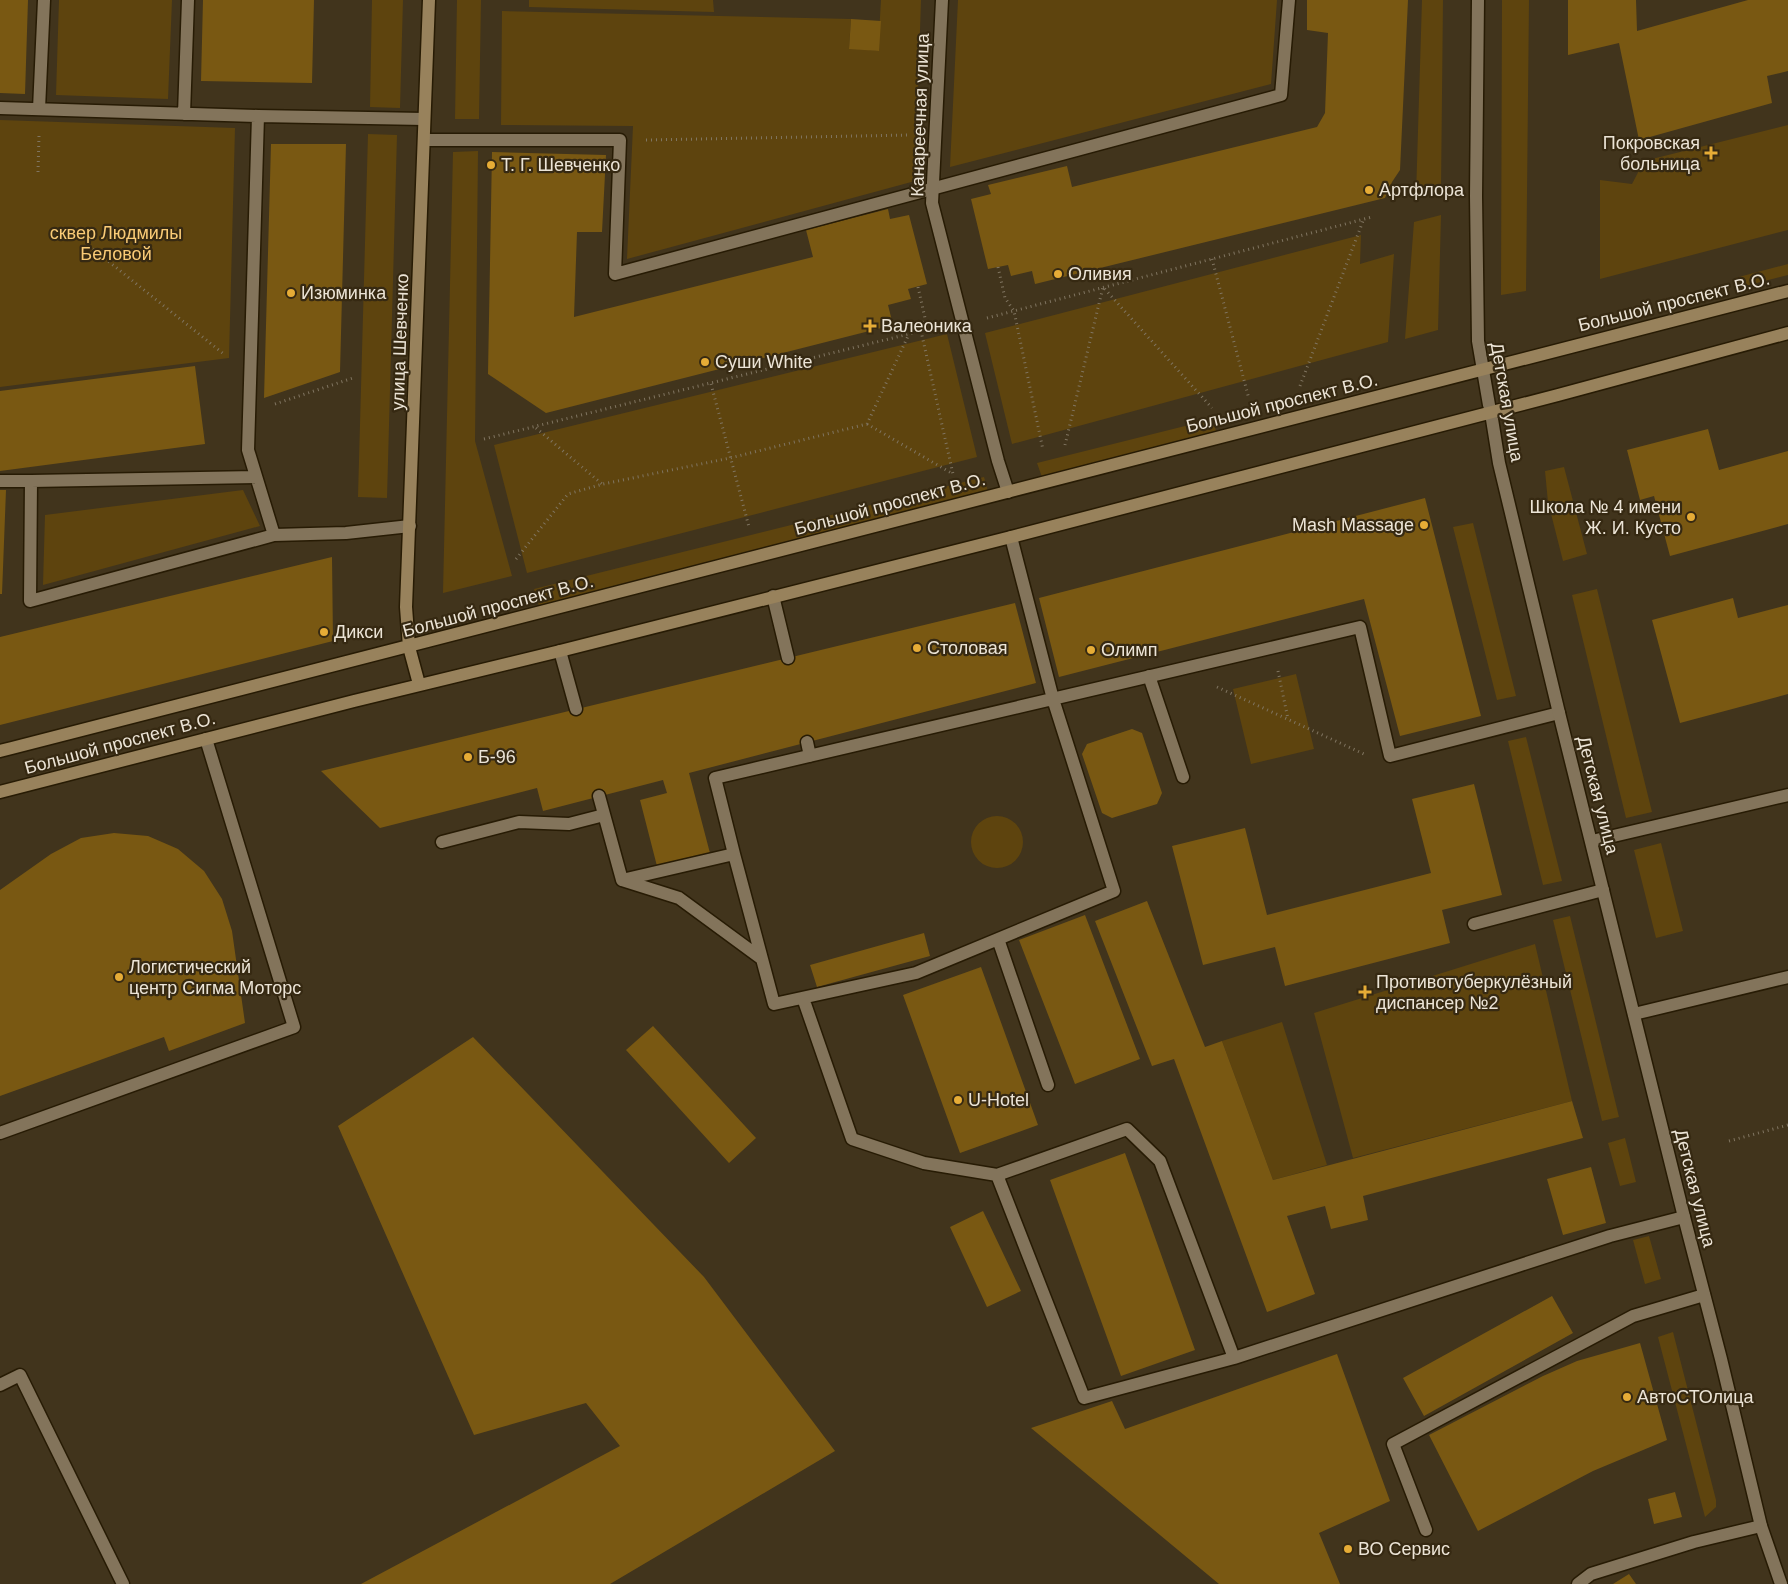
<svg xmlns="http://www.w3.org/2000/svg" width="1788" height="1584" font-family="Helvetica,sans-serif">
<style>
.green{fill:#5e440e}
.building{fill:#795812}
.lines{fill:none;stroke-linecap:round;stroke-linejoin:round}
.lane-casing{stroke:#271b04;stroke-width:15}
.street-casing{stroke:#271b04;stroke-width:15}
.secondary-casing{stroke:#271b04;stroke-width:15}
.path{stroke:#807561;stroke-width:3;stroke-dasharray:1 4;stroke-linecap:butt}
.lane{stroke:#83745b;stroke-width:12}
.street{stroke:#83745b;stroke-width:12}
.secondary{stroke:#98825c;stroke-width:12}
.poi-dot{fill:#e6ac36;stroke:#362912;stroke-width:2}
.labels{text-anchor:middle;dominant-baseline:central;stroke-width:4.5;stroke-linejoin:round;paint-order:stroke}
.street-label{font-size:18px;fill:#ece4d6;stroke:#362912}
.poi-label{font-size:18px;fill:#ece4d6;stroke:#362912;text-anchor:start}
.park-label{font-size:18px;fill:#facb76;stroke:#362912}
</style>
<rect width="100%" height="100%" fill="#41341c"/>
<path class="green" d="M59,0H172L168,99L56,95Z
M372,0H403L400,108L370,107Z
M457,0H481L479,119H455Z
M529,0H713L714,12L529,7Z
M881,0H921L915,181L627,259L633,126L501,125L502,11L851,19L849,48L878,51Z
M958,0H1277L1271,84L950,167Z
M1422,0H1443L1441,189L1416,196Z
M1502,0H1529L1526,291L1501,295Z
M0,120L235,128L229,358L0,387Z
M1788,125V230L1600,279V180L1632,184L1644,161Z
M368,134L397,135L387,498L358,497Z
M478,151L475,441L512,576L443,593L453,152Z
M1441,215L1438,330L1405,339L1414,222Z
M1361,235L1360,264L1394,254L1388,342L1012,444L985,333Z
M1788,264V275L1737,288L1735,278Z
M947,334L977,457L527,573L494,445Z
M1213,419L1217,435L1043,480L1037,463Z
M1564,467L1587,554L1563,561L1548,502L1545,471Z
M984,477L989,495L540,609L534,589Z
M243,490L260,526L43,585L45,515Z
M1473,523L1516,696L1497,700L1453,527Z
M1597,589L1652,812L1626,818L1572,595Z
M1296,674L1314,749L1251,764L1233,689Z
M1526,737L1562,881L1543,885L1508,741Z
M971 842a26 26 0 1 1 52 0a26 26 0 1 1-52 0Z
M1661,843L1683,931L1656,938L1634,850Z
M1570,916L1619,1117L1602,1121L1553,920Z
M1535,944L1572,1101L1353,1158L1314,1013Z
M1282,1022L1327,1165L1273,1180L1222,1041Z
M1625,1138L1636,1182L1620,1186L1608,1143Z
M1649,1236L1661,1279L1645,1284L1633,1240Z
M1673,1332L1716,1500V1507L1705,1517L1658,1337Z"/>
<path class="building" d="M0,0H28L25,94L0,93Z
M203,0H314L312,83L201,81Z
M1307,0H1408L1400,170L1392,182L1385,198L1035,284L1032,271L1011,276L1008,265L988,269L971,199L991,194L988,185L1067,166L1072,187L1317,127L1325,113L1328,33L1307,30Z
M1568,0H1636L1637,31L1748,0H1788V71L1767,76L1772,103L1639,140L1619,43L1568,55Z
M851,19L881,21L879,51L849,49Z
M271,144H346L340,372L264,398Z
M492,152L606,155L602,232H577L574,317L813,257L806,230L888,209L890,219L909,215L927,284L908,289L911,299L888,305L893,325L546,413L488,374Z
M195,366L205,444L0,471V391Z
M1708,429L1719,470L1788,451V524L1670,556L1654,496L1640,500L1627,450Z
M0,490H6L2,594H0Z
M1425,498L1481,716L1400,736L1364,599L1059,677L1039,598Z
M332,557L333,641L0,725V637Z
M1733,598L1738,618L1788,605V694L1680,723L1652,620Z
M1015,603L1036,683L689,773L711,857L658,870L640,800L667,793L663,780L543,811L537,788L380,828L321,771Z
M1132,729L1142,733L1162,793L1157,804L1112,818L1102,813L1082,754L1087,744Z
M1474,784L1502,895L1442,910L1450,943L1285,986L1275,947L1203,965L1172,846L1245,828L1267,915L1431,873L1412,799Z
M114,833L148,836L178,849L204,871L222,899L232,931L245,1023L169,1051L164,1037L0,1096V890L51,854L81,838Z
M1147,901L1205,1047L1222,1041L1273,1180L1572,1101L1583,1138L1363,1196L1368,1220L1331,1229L1325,1206L1287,1216L1315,1294L1267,1312L1174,1059L1152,1066L1095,921Z
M1085,915L1140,1059L1075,1084L1019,940Z
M924,933L930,956L817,987L810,965Z
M981,967L1038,1125L960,1153L903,995Z
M653,1026L756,1138L729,1163L626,1050Z
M473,1037L704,1277L835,1451L610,1584H361L620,1446L586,1403L474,1435L338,1126Z
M1125,1153L1195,1350L1121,1376L1050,1180Z
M1591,1167L1606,1223L1563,1235L1547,1179Z
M983,1211L1021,1291L987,1307L950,1227Z
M1552,1296L1573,1333L1424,1416L1403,1378Z
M1640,1343L1667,1440L1593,1471L1478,1531L1429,1435L1543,1376L1577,1361Z
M1337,1354L1390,1501L1319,1533L1340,1584H1219L1031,1428L1112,1401L1125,1429Z
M1675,1492L1682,1517L1654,1524L1648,1499Z
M1629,1574L1636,1584H1613Z"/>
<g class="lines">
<g class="lane-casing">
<path id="lane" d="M0,108L258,116L424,119
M39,109L44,0
M184,114L188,0
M258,116L248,450L274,535
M425,140H620L615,274L1281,95L1289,0
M0,481H31L30,601L274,535L346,533L410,526
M31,481L256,477
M773,596L788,658
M560,651L576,709
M1149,676L1183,777
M807,742L810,756
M599,796L622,880L734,854L715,778L1360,627L1390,756L1559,713
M1592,841L1788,795
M442,842L519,822L569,824L604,815
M734,854L774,1004L916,973L1114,891L1053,699L1011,537
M622,880L679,898L762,959
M1474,924L1603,890
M998,939L1048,1085
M803,998L852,1139L924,1163L997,1175L1084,1398L1234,1358L1610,1236L1684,1217
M1634,1014L1788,977
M0,1133L294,1027L206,739
M997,1175L1127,1129L1160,1161L1234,1358
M0,1385L20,1375L123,1584
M1426,1530L1393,1444L1633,1316L1704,1295
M1578,1584L1591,1574L1694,1542L1761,1526"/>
</g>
<g class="street-casing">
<path id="street" d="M942,0L932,203L998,461L1008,492
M1478,0L1476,196L1478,341L1489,405
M1491,413L1499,463L1559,713L1684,1217L1721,1359L1761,1526L1781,1584"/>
</g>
<g class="secondary-casing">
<path id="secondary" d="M419,684L409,647L406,607L429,0
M0,751C597,602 1191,441 1788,291
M0,792L354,701L560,651L1011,537L1558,395L1788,333"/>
</g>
<path class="path" d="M646,140L910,135
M38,172L39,135
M93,249L225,355
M101,255L153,250
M1212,259L1249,399
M998,267L1005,298L1014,311L1043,450
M918,287L925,318L921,331L953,474
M987,318L1372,217
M711,384L749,527
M1300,386L1363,221
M275,404L353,378
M867,424L953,474
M536,428L602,484
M484,439L921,331L937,328
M1065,445L1103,287L1212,408
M516,559L568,494L603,484L730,458L867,424L909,334
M1278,671L1288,719
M1217,687L1364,754
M1729,1141L1788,1125"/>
<use href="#lane" class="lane"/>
<use href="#street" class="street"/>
<use href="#secondary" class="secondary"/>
</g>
<g class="poi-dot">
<path d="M1708.5 145.5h5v5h5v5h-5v5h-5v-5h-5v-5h5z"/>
<circle cx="491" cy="165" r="5"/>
<circle cx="1369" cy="190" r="5"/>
<circle cx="1058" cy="274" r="5"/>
<circle cx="291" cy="293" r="5"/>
<path d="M867.5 318.5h5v5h5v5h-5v5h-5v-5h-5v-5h5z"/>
<circle cx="705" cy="362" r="5"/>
<circle cx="1691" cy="517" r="5"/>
<circle cx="1424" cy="525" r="5"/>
<circle cx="324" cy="632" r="5"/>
<circle cx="917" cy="648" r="5"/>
<circle cx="1091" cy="650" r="5"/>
<circle cx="468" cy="757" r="5"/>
<circle cx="119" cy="977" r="5"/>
<path d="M1362.5 984.5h5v5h5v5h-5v5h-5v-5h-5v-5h5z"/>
<circle cx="958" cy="1100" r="5"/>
<circle cx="1627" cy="1397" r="5"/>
<circle cx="1348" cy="1549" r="5"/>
</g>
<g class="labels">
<g class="street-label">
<text transform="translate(920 115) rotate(-88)">Канареечная улица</text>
<text transform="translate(1674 302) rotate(-14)">Большой проспект В.О.</text>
<text transform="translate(400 342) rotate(-88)">улица Шевченко</text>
<text transform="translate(1507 402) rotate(80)">Детская улица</text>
<text transform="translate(1282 403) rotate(-14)">Большой проспект В.О.</text>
<text transform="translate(890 504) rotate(-15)">Большой проспект В.О.</text>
<text transform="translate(498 606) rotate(-15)">Большой проспект В.О.</text>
<text transform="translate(120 743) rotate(-15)">Большой проспект В.О.</text>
<text transform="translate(1598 795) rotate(76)">Детская улица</text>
<text transform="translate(1695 1188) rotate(76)">Детская улица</text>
</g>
<g class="poi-label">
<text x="1700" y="143" text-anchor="end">Покровская<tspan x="1700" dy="21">больница</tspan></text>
<text x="501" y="165">Т. Г. Шевченко</text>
<text x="1379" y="190">Артфлора</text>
<text x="1068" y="274">Оливия</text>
<text x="301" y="293">Изюминка</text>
<text x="881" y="326">Валеоника</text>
<text x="715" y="362">Суши White</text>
<text x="1681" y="507" text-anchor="end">Школа № 4 имени<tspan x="1681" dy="21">Ж. И. Кусто</tspan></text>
<text x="1414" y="525" text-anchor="end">Mash Massage</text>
<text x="334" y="632">Дикси</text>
<text x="927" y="648">Столовая</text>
<text x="1101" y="650">Олимп</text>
<text x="478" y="757">Б-96</text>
<text x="129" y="967">Логистический<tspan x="129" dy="21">центр Сигма Моторс</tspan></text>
<text x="1376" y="982">Противотуберкулёзный<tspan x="1376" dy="21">диспансер №2</tspan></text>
<text x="968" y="1100">U-Hotel</text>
<text x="1637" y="1397">АвтоСТОлица</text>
<text x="1358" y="1549">ВО Сервис</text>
</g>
<g class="park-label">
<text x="116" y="233">сквер Людмилы<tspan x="116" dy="21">Беловой</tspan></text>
</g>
</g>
</svg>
